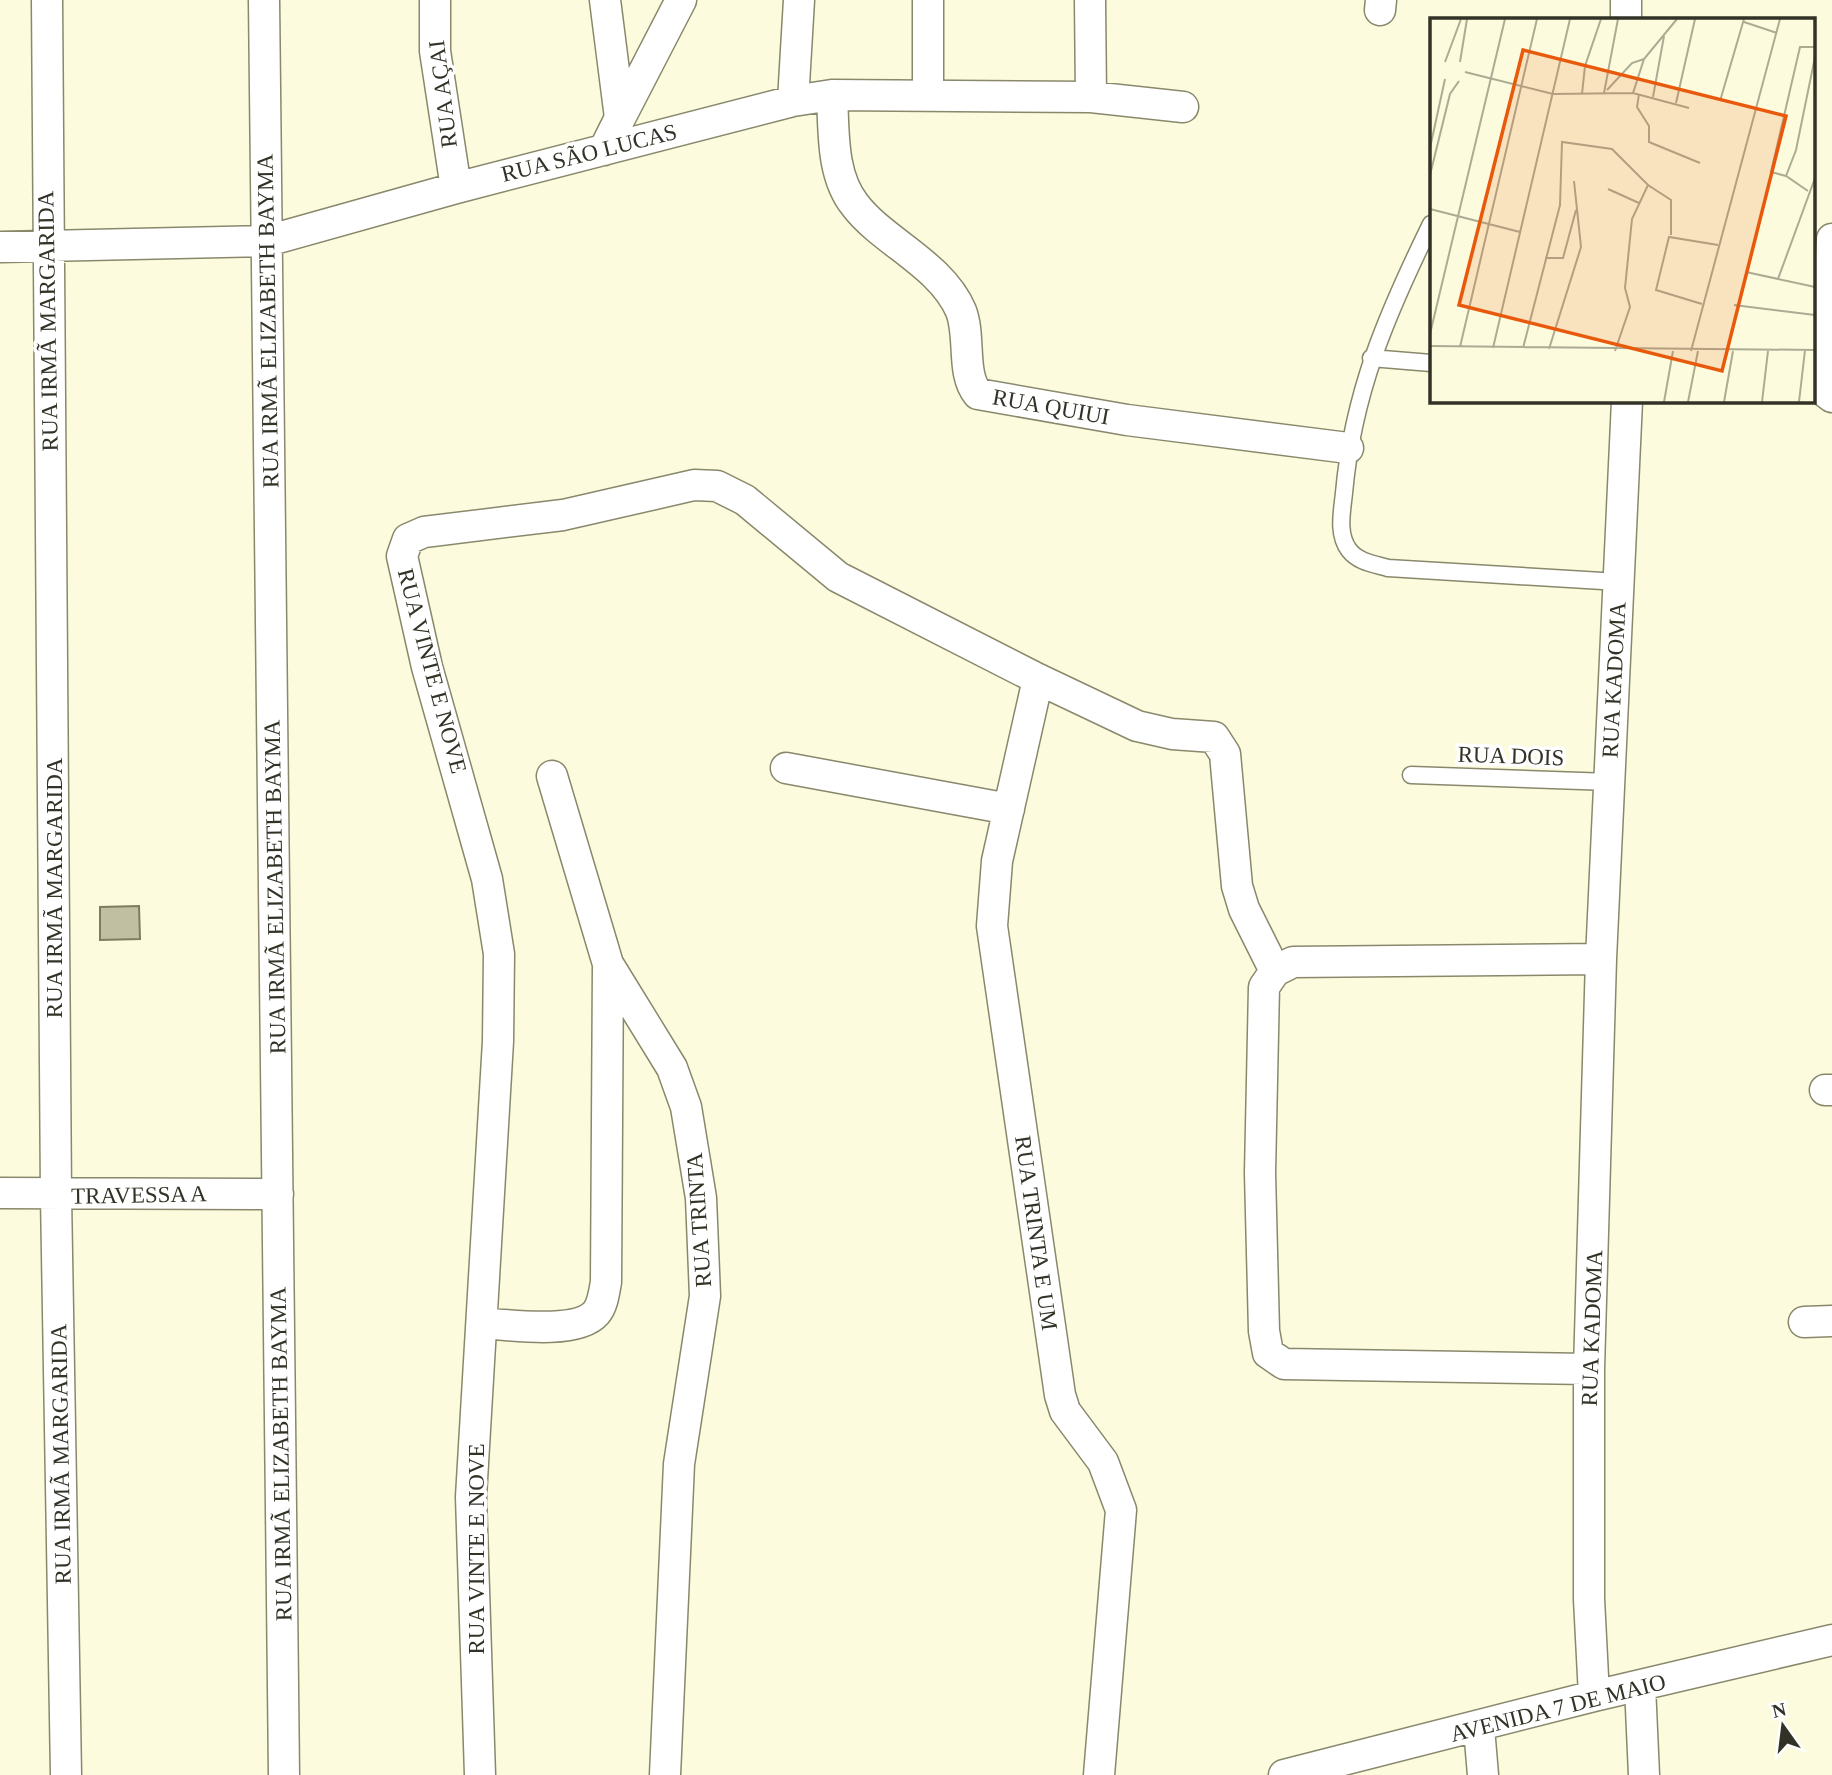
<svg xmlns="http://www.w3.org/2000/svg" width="1832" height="1775" font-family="Georgia,serif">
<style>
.building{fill:#c0bfa2;stroke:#7d7c61;stroke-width:2}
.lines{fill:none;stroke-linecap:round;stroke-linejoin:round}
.lane-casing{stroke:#89886c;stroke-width:19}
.street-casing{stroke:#89886c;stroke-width:33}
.lane{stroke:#fff;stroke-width:16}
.street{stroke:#fff;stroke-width:30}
.labels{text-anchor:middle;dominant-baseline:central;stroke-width:7;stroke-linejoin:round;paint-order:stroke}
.street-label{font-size:23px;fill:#333227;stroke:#fff}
.inset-road{fill:none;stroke:#acab94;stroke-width:2}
.view{fill:#e8590c;fill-opacity:0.15;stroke:#e8590c;stroke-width:3.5}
.inset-edge{fill:none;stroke:#333227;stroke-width:3.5}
</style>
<rect width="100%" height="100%" fill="#fcfbdd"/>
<path class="building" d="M139,906L140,939L100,940V907Z"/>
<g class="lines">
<g class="lane-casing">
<path id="lane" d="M1431,224C1387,314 1353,392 1344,493C1342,512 1337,534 1349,550C1358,562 1374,564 1388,568L1619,582
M1371,358L1431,363
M1411,775L1610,782"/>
</g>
<g class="street-casing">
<path id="street" d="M47,0L56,1196L66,1775
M264,0L284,1775
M435,0V51L456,188
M1090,0L1091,97
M1380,10L1381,0
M1626,19V0
M928,94V0
M832,95C834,131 831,175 855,205C883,242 941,264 961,311C971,337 961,374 978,394L1127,420L1348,448
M793,101L799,0
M620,118L681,0
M604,150L620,118L605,0
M1832,239L1823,373L1824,391L1832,397
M0,247L267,241L456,188L793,101L832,95L1091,97L1183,107
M1038,679L997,861L992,926L1060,1395L1065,1411L1103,1462L1121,1510L1099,1775
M786,768L1009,809
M552,776L608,964L672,1068L686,1107L701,1198L705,1296L679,1464L665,1775
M1825,1090H1832
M0,1193L278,1194
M1804,1322L1832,1321
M482,1323C509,1325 577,1335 596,1313C603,1305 604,1292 606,1282L608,964
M1589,1369L1284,1364L1268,1353L1264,1331L1260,1173L1264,987L1275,971L1293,962L1601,959
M1640,1686L1644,1775
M1594,1696L1589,1599V1369L1601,959L1627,401
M1479,1728L1483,1775
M480,1775L471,1497L498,1041L499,954L487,879L427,667L402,556L408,539L424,532L563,515L694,485L717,486L745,500L838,577L1038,679L1137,726L1172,734L1214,737L1225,754L1237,886L1244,909L1275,971
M1284,1775L1594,1696L1832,1640"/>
</g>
<use href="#lane" class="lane"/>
<use href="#street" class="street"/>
</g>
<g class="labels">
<g class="street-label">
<text transform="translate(443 94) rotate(-97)">RUA AÇAI</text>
<text transform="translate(589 153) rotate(-14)">RUA SÃO LUCAS</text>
<text transform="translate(48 321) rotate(-91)">RUA IRMÃ MARGARIDA</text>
<text transform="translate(268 321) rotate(-91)">RUA IRMÃ ELIZABETH BAYMA</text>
<text transform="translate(1051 407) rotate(10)">RUA QUIUI</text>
<text transform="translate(432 671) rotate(75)">RUA VINTE E NOVE</text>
<text transform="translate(1614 680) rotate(-87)">RUA KADOMA</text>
<text transform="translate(1511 756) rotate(2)">RUA DOIS</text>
<text transform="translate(275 887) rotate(-91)">RUA IRMÃ ELIZABETH BAYMA</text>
<text transform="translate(54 888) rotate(-90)">RUA IRMÃ MARGARIDA</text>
<text transform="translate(139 1195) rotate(-1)">TRAVESSA A</text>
<text transform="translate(699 1220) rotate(-94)">RUA TRINTA</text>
<text transform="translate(1036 1233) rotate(82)">RUA TRINTA E UM</text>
<text transform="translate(1592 1328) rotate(-88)">RUA KADOMA</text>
<text transform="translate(61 1454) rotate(-91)">RUA IRMÃ MARGARIDA</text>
<text transform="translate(281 1454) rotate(-91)">RUA IRMÃ ELIZABETH BAYMA</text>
<text transform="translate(476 1549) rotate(-90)">RUA VINTE E NOVE</text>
<text transform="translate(1558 1708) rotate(-14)">AVENIDA 7 DE MAIO</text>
</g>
</g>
<g transform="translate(1430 18)">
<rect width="385" height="385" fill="#fcfbdd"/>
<path class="inset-road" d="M314,4L347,15M15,44L31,1M30,44L37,1M35,54L123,76L203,75L259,90M177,72L202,45L214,41M174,75L188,1M203,75L214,41L247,1M152,76L155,48L171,1M209,76L207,89L219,108V124L270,145M223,79L234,18M290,83L314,1M246,85L265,1M0,130L15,61M0,157L20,76L29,63M356,158L366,132L385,39M178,171L209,185M378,173L356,158L341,154L370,29H385M0,191L90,214M115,240H133L146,192M316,254L385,269M348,261L385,160M272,286L226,272L239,219L288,227M304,287L385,297M0,316L75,1M0,328L385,332M30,329L107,1M63,330L140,1M93,330L130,187L132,124L182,131L218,167L241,182V217M119,331L151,229L144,163M185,333L200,289L195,270L202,201L218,167M261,333L350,1M234,384L243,333M258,384L268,333M294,384L303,333M332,384L338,333M369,384L375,332"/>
<path class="view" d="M93,32L356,98L292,353L29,287Z"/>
<rect width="385" height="385" class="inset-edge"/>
</g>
<g transform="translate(1783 1726) rotate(346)" stroke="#ffffff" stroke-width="5" paint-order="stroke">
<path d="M0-5L12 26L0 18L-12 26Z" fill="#333227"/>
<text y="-10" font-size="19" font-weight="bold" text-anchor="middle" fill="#333227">N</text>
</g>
</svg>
